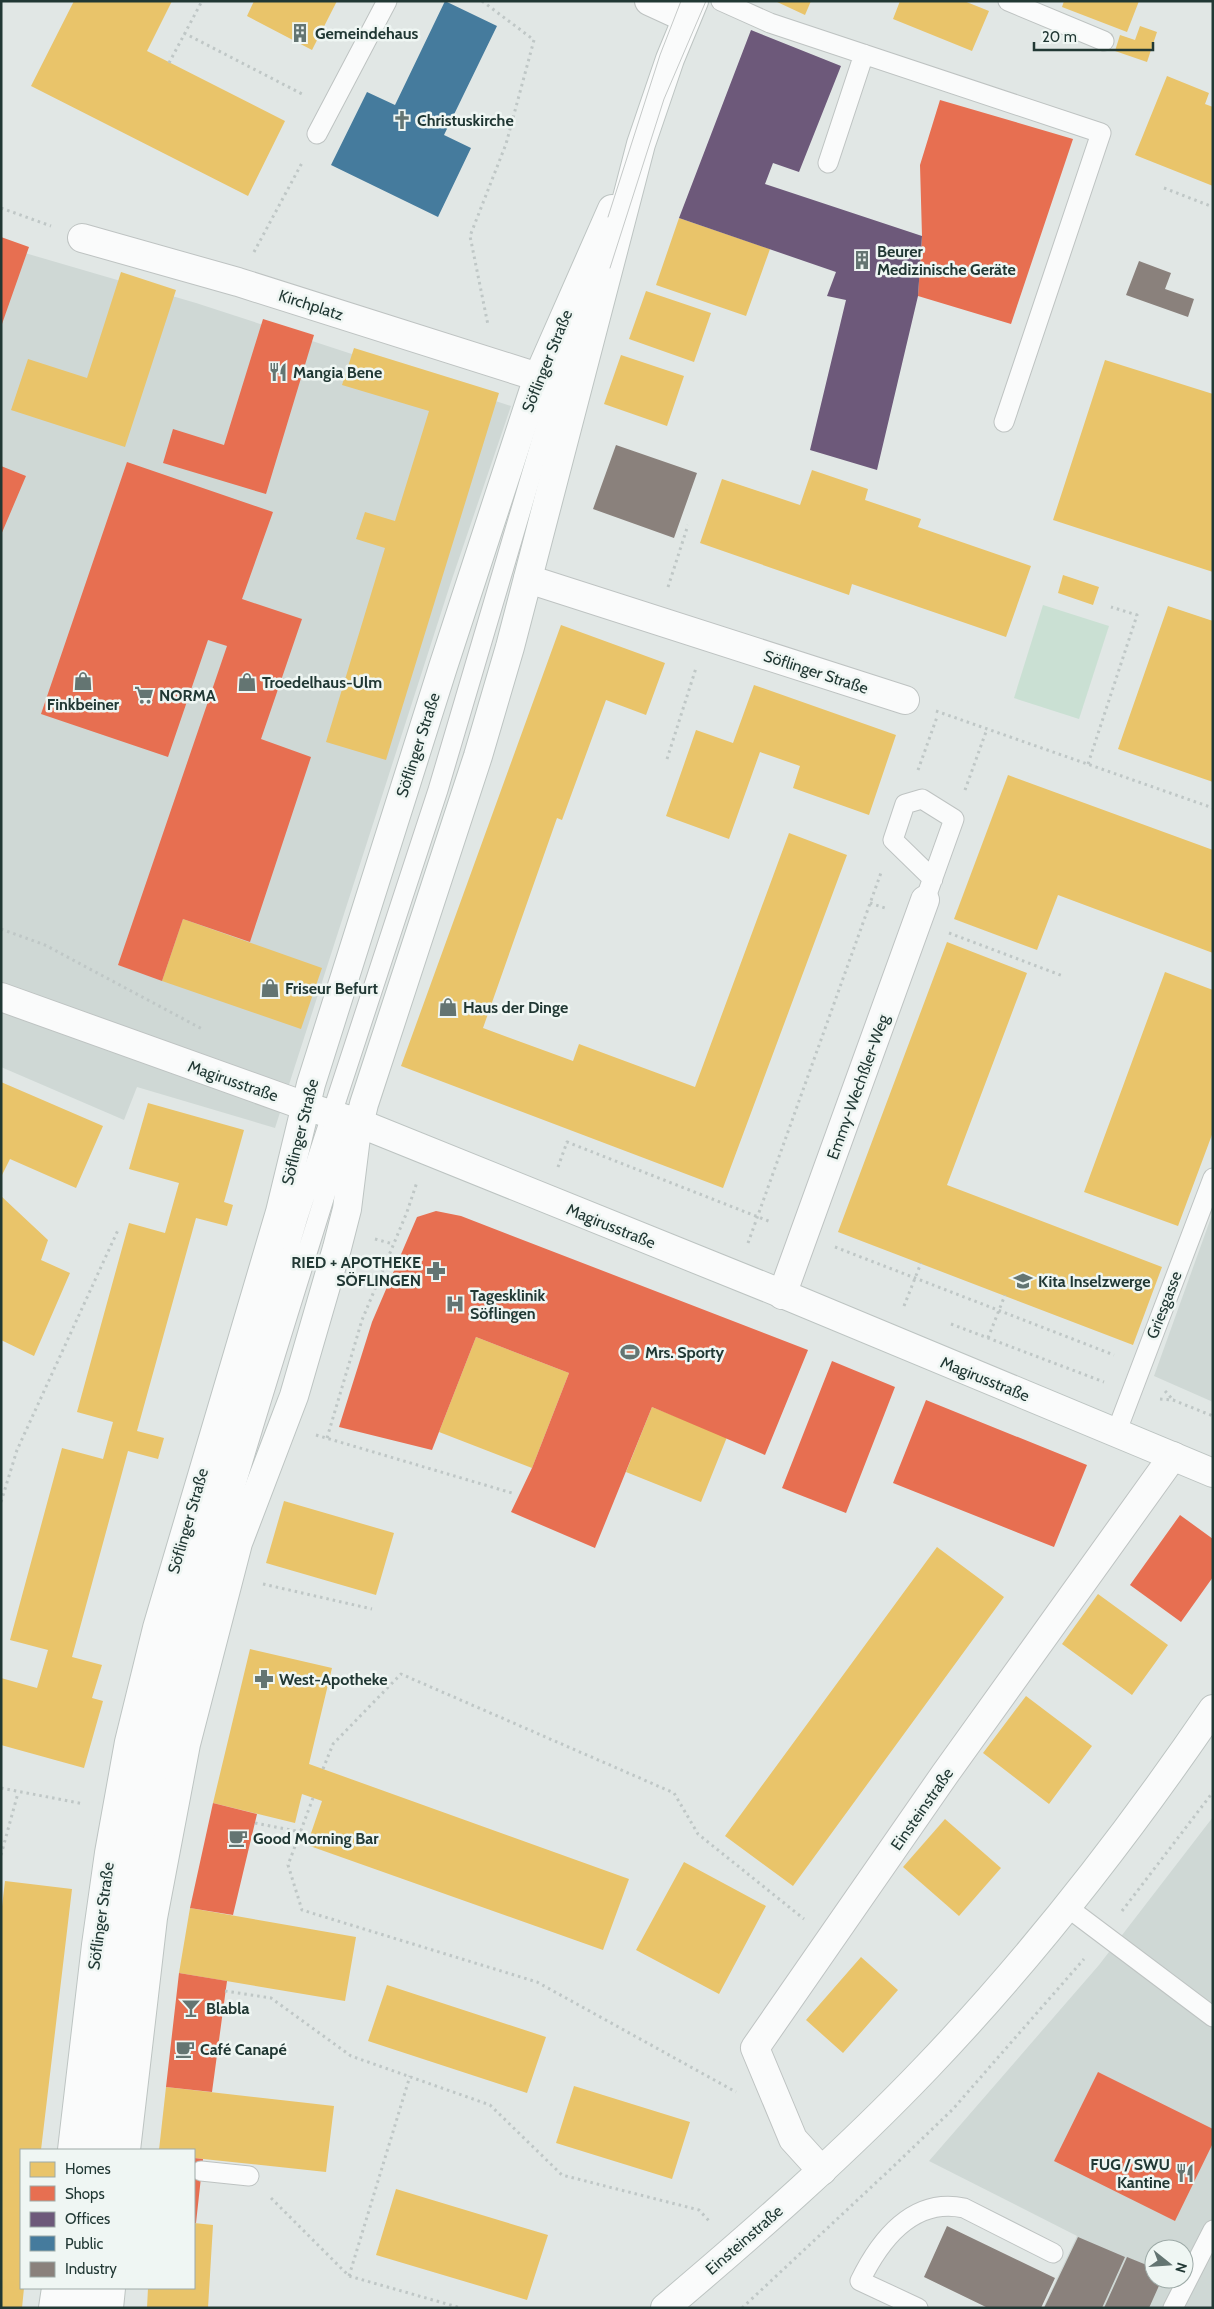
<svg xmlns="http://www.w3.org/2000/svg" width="1214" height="2309" font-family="Cabin,sans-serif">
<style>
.built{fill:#cfd8d5;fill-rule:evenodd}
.green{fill:#cae0d3}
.homes{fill:#e9c46a}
.shops{fill:#e76f51}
.offices{fill:#6d597a}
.public{fill:#457b9d}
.industry{fill:#8a817c}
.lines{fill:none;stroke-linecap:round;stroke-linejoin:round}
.lane-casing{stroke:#bec3c2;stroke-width:21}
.street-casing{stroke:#bec3c2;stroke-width:30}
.secondary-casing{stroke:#bdc4c2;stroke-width:30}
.path{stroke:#bfc7c6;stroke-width:3;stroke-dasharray:2.5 4;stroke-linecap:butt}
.lane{stroke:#fafbfb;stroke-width:19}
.street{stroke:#fafbfb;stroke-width:28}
.secondary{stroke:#fafbfb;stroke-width:28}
.tram{stroke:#c5c9c8;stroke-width:1}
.labels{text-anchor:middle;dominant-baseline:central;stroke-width:5;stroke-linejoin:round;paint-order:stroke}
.poi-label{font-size:16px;font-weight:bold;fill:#213834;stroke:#eff6f3;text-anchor:start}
.street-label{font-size:16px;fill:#213834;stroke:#eff6f3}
</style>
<rect width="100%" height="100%" fill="#e1e7e5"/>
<path class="built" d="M1,246L196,303L511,406L450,585L275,1128L137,1087L124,1120L1,1067Z
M1213,1212V1402L1154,1376Z
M1213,1817V2308H1043L1077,2236L929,2161L1099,1965ZM1154,2249H1184V2279H1154Z"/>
<path class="green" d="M1043,605L1109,626L1079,719L1014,698Z"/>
<path class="homes" d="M74,1H172L147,51L285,121L248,196L31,86Z
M254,1H337L312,50L247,16Z
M775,1H811L805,15Z
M900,1H964L989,11L972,51L893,19Z
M1064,1H1139L1127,32L1062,7Z
M1140,26L1157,32L1147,62L1115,51L1120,35L1135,40Z
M1167,76L1209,93L1205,104L1213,107V186L1135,155Z
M679,218L770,249L746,316L656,285Z
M121,272L176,290L125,447L11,410L28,359L87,378Z
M646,291L711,313L694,362L629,339Z
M354,348L499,393L386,760L326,742L385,548L356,539L365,512L395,521L429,411L342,385Z
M621,355L684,376L667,426L604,404Z
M1105,360L1213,394V572L1053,520Z
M812,470L868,489L865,500L921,519L918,527L1031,566L1006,637L852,584L849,595L700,543L722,479L800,505Z
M1063,575L1099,587L1093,605L1058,593Z
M1168,606L1213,621V782L1118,749Z
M561,625L665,663L646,715L606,700L562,820L557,818L483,1028L573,1061L579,1044L695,1087L789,833L847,855L723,1188L401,1066Z
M754,685L896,735L869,815L793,788L800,766L760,752L729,839L666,816L696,730L733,743Z
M1008,775L1213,850V953L1058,895L1037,950L954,919Z
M183,919L322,968L301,1029L162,981Z
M947,942L1027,973L947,1185L1162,1267L1133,1345L838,1232Z
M1165,972L1213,990V1132L1178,1226L1084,1192Z
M1,1082L103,1126L76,1188L10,1159L1,1177Z
M148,1103L244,1130L224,1202L233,1205L227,1226L196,1218L137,1431L164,1438L158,1459L128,1451L72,1657L102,1665L92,1698L103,1701L84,1768L1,1745V1678L37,1688L48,1650L10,1640L62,1448L103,1459L113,1422L77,1412L129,1223L165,1233L179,1183L129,1169Z
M1,1196L48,1240L41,1260L70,1273L34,1356L1,1340Z
M476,1337L569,1373L532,1468L439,1432Z
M652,1407L727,1437L701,1502L626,1472Z
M284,1501L394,1533L376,1595L266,1563Z
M937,1547L1004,1597L793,1886L725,1836Z
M1098,1594L1168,1645L1132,1695L1062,1644Z
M250,1649L332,1668L309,1764L629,1879L603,1950L307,1845L322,1801L302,1794L295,1823L213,1803Z
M1026,1696L1092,1746L1049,1804L983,1753Z
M945,1819L1001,1868L959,1916L903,1867Z
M684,1862L766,1906L719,1994L636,1950Z
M5,1881L72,1889L41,2150H21V2288H24L22,2308H1V1915Z
M190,1908L356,1937L345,2001L179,1973Z
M861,1957L898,1990L843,2053L806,2020Z
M387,1985L546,2037L527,2093L368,2041Z
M574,2086L690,2122L672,2179L556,2143Z
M166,2087L334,2106L326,2172L194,2158V2150H159Z
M396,2189L548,2235L527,2300L376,2255Z
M194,2223L213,2225L208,2308H147L148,2288H194Z"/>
<path class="shops" d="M940,100L1073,139L1011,324L918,296L922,236L920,165Z
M1,237L29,247L2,324H1Z
M263,319L314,335L266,494L163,463L173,429L224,445Z
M127,462L273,512L242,599L302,619L261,739L311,757L250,942L183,919L162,981L118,965L227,646L208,640L168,757L41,714Z
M1,466L26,476L1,535Z
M436,1211L461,1216L808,1350L765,1455L652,1407L595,1548L511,1512L532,1468L569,1373L476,1337L432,1450L339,1427L372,1322L417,1217Z
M832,1361L895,1387L846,1513L782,1488Z
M926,1400L1087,1465L1054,1547L893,1483Z
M1180,1515L1213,1539V1577L1181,1622L1130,1585Z
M213,1803L257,1814L233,1915L190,1908Z
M179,1973L227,1981L212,2092L166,2087Z
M1098,2072L1213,2129V2143L1175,2221L1054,2161Z
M194,2158L203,2159L196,2223H194Z"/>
<path class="offices" d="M751,30L841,66L799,172L773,163L765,184L922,236L918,296L877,470L810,450L846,300L827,296L836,272L679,218Z"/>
<path class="public" d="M445,1L497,26L444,135L471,148L438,217L331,165L367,92L395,105Z"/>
<path class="industry" d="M1139,261L1171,273L1165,289L1194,299L1188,317L1126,295Z
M616,445L697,473L674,538L593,509Z
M947,2226L1055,2278L1041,2308H988L924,2277Z
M1078,2237L1125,2257L1102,2308H1044Z
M1127,2257L1154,2268V2279H1162L1149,2308H1104Z"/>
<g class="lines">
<g class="lane-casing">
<path id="lane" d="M721,1L770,23L1101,133L1004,422
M1008,1L1104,41
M317,134L387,1
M828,163L864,54
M925,900L954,819L922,799L905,804L893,840L933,879
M1116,1433L1213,1178
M1067,1907L1213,2017
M91,2150L114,1940L130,1840L149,1740L188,1586L298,1217L438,790L581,307
M107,2150C122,2028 133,1905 157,1784C178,1682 207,1583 236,1484C273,1360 312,1238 350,1115
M201,2171L249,2176
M72,2308L74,2288
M88,2308L91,2288
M918,2308L860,2281C880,2240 913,2197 964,2208L1053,2253
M1173,2308L1213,2230"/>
</g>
<g class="street-casing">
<path id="street" d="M649,1L686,18
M82,238L238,282L538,377
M528,579L905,700
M1,997L305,1106
M782,1295L925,900
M822,2171L793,2139L755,2048L945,1774L1173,1456"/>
</g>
<g class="secondary-casing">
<path id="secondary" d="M305,1106L359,1123L790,1297L1213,1473
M72,2150L96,1945L109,1853L129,1742L157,1628L280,1212L311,1084L443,667L538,377L612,209
M126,2150L153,1918L186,1744L238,1543L294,1396L337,1248L347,1209L356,1137L364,1104L478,756L510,647L641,144L670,59L694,1
M53,2308L56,2288
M109,2308L111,2288
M665,2308C756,2231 845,2153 927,2067C1033,1956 1127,1835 1213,1709"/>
</g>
<path class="path" d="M482,1L534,40L506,144L470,236L488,325
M184,33L304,95
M169,63L202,1
M1164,188L1213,207
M1,208L51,226
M254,252L303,161
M668,587L688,525
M936,711L1213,808
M667,759L696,668
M1088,764L1137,615L1111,607
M918,770L937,717
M965,790L987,729
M870,903L885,908
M1,929L45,945L204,1030
M949,933L1063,976
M558,1167L567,1142L771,1222
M375,1239L393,1244
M748,1243L882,870
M835,1247L1114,1355
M904,1306L921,1263
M951,1324L1104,1382
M988,1338L1005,1295
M1165,1391L1173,1400
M1160,1399L1173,1400L1213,1416
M316,1435L512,1493
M327,1438L362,1320L407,1212L417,1182
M1,1502L17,1450L118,1230
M263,1584L372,1609
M323,1769L333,1744L401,1674L674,1793L698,1834L804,1919
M1,1788L84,1804
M313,1798L288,1865L302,1910L537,1982L736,2092
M255,1823L301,1832
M1,1855L18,1793
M1122,1911L1213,1792
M225,1991L271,1998L351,2056L490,2105L562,2175L699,2210L711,2223
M271,2198L349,2276L461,2308
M349,2276L410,2076
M742,2308L897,2163L953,2109L1084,1959"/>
<use href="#lane" class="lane"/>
<use href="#street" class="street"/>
<use href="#secondary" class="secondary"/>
<path class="tram" d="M608,217L660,55L681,1
M610,268L664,99L706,1"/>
</g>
<defs>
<g id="building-bare" transform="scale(1.5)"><path d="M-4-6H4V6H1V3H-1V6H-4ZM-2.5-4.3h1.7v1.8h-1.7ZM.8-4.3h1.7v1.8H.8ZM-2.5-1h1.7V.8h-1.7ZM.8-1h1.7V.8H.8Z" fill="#647572" stroke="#eff6f3" stroke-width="2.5" paint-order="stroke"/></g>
<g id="church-bare" transform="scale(1.5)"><path d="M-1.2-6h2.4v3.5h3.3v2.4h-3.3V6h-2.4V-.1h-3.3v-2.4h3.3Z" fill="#647572" stroke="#eff6f3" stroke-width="2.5" paint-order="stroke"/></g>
<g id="restaurant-bare" transform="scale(1.5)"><path d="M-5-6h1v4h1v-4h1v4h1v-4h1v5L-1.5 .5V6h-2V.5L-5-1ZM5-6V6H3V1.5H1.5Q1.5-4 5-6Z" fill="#647572" stroke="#eff6f3" stroke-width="2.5" paint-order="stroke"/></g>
<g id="shop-bare" transform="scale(1.5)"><path d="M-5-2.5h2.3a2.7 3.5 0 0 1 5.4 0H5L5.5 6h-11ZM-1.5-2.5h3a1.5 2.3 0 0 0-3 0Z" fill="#647572" stroke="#eff6f3" stroke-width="2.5" paint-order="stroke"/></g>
<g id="supermarket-bare" transform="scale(1.5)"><path d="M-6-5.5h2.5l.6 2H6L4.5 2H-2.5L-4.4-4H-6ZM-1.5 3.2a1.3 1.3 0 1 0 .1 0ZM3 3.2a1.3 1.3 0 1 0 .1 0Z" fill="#647572" stroke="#eff6f3" stroke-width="2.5" paint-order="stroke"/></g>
<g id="pharmacy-bare" transform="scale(1.5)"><path d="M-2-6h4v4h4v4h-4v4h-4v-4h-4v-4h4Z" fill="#647572" stroke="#eff6f3" stroke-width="2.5" paint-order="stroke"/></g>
<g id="school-bare" transform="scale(1.5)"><path d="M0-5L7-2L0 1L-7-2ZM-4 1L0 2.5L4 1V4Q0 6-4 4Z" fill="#647572" stroke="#eff6f3" stroke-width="2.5" paint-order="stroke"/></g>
<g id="hospital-bare" transform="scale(1.5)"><path d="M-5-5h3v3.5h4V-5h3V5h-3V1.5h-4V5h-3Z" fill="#647572" stroke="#eff6f3" stroke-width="2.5" paint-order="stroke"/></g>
<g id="stadium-bare" transform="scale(1.5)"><path d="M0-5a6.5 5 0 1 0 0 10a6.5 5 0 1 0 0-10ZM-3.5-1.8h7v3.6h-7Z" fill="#647572" stroke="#eff6f3" stroke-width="2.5" paint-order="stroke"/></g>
<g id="cafe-bare" transform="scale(1.5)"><path d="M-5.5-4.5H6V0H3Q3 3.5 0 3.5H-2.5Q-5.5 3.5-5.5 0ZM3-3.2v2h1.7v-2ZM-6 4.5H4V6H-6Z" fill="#647572" stroke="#eff6f3" stroke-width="2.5" paint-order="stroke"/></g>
<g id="bar-bare" transform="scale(1.5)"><path d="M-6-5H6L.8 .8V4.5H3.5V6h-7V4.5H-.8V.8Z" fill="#647572" stroke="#eff6f3" stroke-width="2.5" paint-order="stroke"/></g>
</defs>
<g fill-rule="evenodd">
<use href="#building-bare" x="300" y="33"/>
<use href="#church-bare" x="402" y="120"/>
<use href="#building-bare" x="862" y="260"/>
<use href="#restaurant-bare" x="278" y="372"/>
<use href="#shop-bare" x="83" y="681"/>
<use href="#shop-bare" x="247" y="682"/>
<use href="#supermarket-bare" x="144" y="695"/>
<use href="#shop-bare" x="270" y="988"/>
<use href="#shop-bare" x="448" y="1007"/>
<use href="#pharmacy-bare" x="436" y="1271"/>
<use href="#school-bare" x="1023" y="1281"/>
<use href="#hospital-bare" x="455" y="1304"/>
<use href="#stadium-bare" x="630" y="1352"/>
<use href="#pharmacy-bare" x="264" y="1679"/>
<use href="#cafe-bare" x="238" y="1838"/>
<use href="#bar-bare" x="191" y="2008"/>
<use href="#cafe-bare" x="185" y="2049"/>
<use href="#restaurant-bare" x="1185" y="2173"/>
</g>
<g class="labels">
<g class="poi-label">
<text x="315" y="33">Gemeindehaus</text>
<text x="417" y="120">Christuskirche</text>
<text x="877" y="251">Beurer<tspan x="877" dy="18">Medizinische Geräte</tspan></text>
<text x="293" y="372">Mangia Bene</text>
<text x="262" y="682">Troedelhaus-Ulm</text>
<text x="159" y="695">NORMA</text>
<text x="83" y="704" text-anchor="middle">Finkbeiner</text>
<text x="285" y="988">Friseur Befurt</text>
<text x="463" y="1007">Haus der Dinge</text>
<text x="421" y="1262" text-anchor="end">RIED + APOTHEKE<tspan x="421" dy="18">SÖFLINGEN</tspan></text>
<text x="1038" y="1281">Kita Inselzwerge</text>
<text x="470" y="1295">Tagesklinik<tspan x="470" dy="18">Söflingen</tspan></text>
<text x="645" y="1352">Mrs. Sporty</text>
<text x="279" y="1679">West-Apotheke</text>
<text x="253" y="1838">Good Morning Bar</text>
<text x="206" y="2008">Blabla</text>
<text x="200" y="2049">Café Canapé</text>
<text x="1170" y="2164" text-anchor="end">FUG / SWU<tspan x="1170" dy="18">Kantine</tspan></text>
</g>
<g class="street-label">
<text transform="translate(311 305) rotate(18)">Kirchplatz</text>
<text transform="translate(547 361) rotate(-68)">Söflinger Straße</text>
<text transform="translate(816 672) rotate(18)">Söflinger Straße</text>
<text transform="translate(418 745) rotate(-72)">Söflinger Straße</text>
<text transform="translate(233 1081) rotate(19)">Magirusstraße</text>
<text transform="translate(858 1087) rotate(-70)">Emmy-Wechßler-Weg</text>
<text transform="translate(300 1132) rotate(-76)">Söflinger Straße</text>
<text transform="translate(611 1226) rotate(22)">Magirusstraße</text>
<text transform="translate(1164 1305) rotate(-69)">Griesgasse</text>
<text transform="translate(985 1379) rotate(22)">Magirusstraße</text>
<text transform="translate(188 1521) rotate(-74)">Söflinger Straße</text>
<text transform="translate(922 1809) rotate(-55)">Einsteinstraße</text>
<text transform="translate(101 1916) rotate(-82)">Söflinger Straße</text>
<text transform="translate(744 2240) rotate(-41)">Einsteinstraße</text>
</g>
</g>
<rect width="1214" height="2309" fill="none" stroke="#213834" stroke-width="5"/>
<rect x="20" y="2149" width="175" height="140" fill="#eff6f3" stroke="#9daaa7"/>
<rect x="30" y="2162" width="25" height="15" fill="#e9c46a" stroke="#9daaa7"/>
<text x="65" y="2174" font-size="15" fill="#213834">Homes</text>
<rect x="30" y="2186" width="25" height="15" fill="#e76f51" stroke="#9daaa7"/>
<text x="65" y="2199" font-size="15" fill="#213834">Shops</text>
<rect x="30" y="2212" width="25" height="15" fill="#6d597a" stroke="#9daaa7"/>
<text x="65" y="2224" font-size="15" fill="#213834">Offices</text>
<rect x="30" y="2236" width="25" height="15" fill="#457b9d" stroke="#9daaa7"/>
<text x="65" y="2249" font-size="15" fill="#213834">Public</text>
<rect x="30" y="2262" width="25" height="15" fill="#8a817c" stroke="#9daaa7"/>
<text x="65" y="2274" font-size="15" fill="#213834">Industry</text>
<g transform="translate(1169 2264) rotate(107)"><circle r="24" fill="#eff6f3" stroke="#9daaa7"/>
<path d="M0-4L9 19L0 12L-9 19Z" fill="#647572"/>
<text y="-8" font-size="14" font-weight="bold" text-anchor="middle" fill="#213834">N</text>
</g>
<path d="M1034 42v8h119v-8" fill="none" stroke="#213834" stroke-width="2.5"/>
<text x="1042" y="42" font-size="15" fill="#213834" stroke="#eff6f3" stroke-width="4" paint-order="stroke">20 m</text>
</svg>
